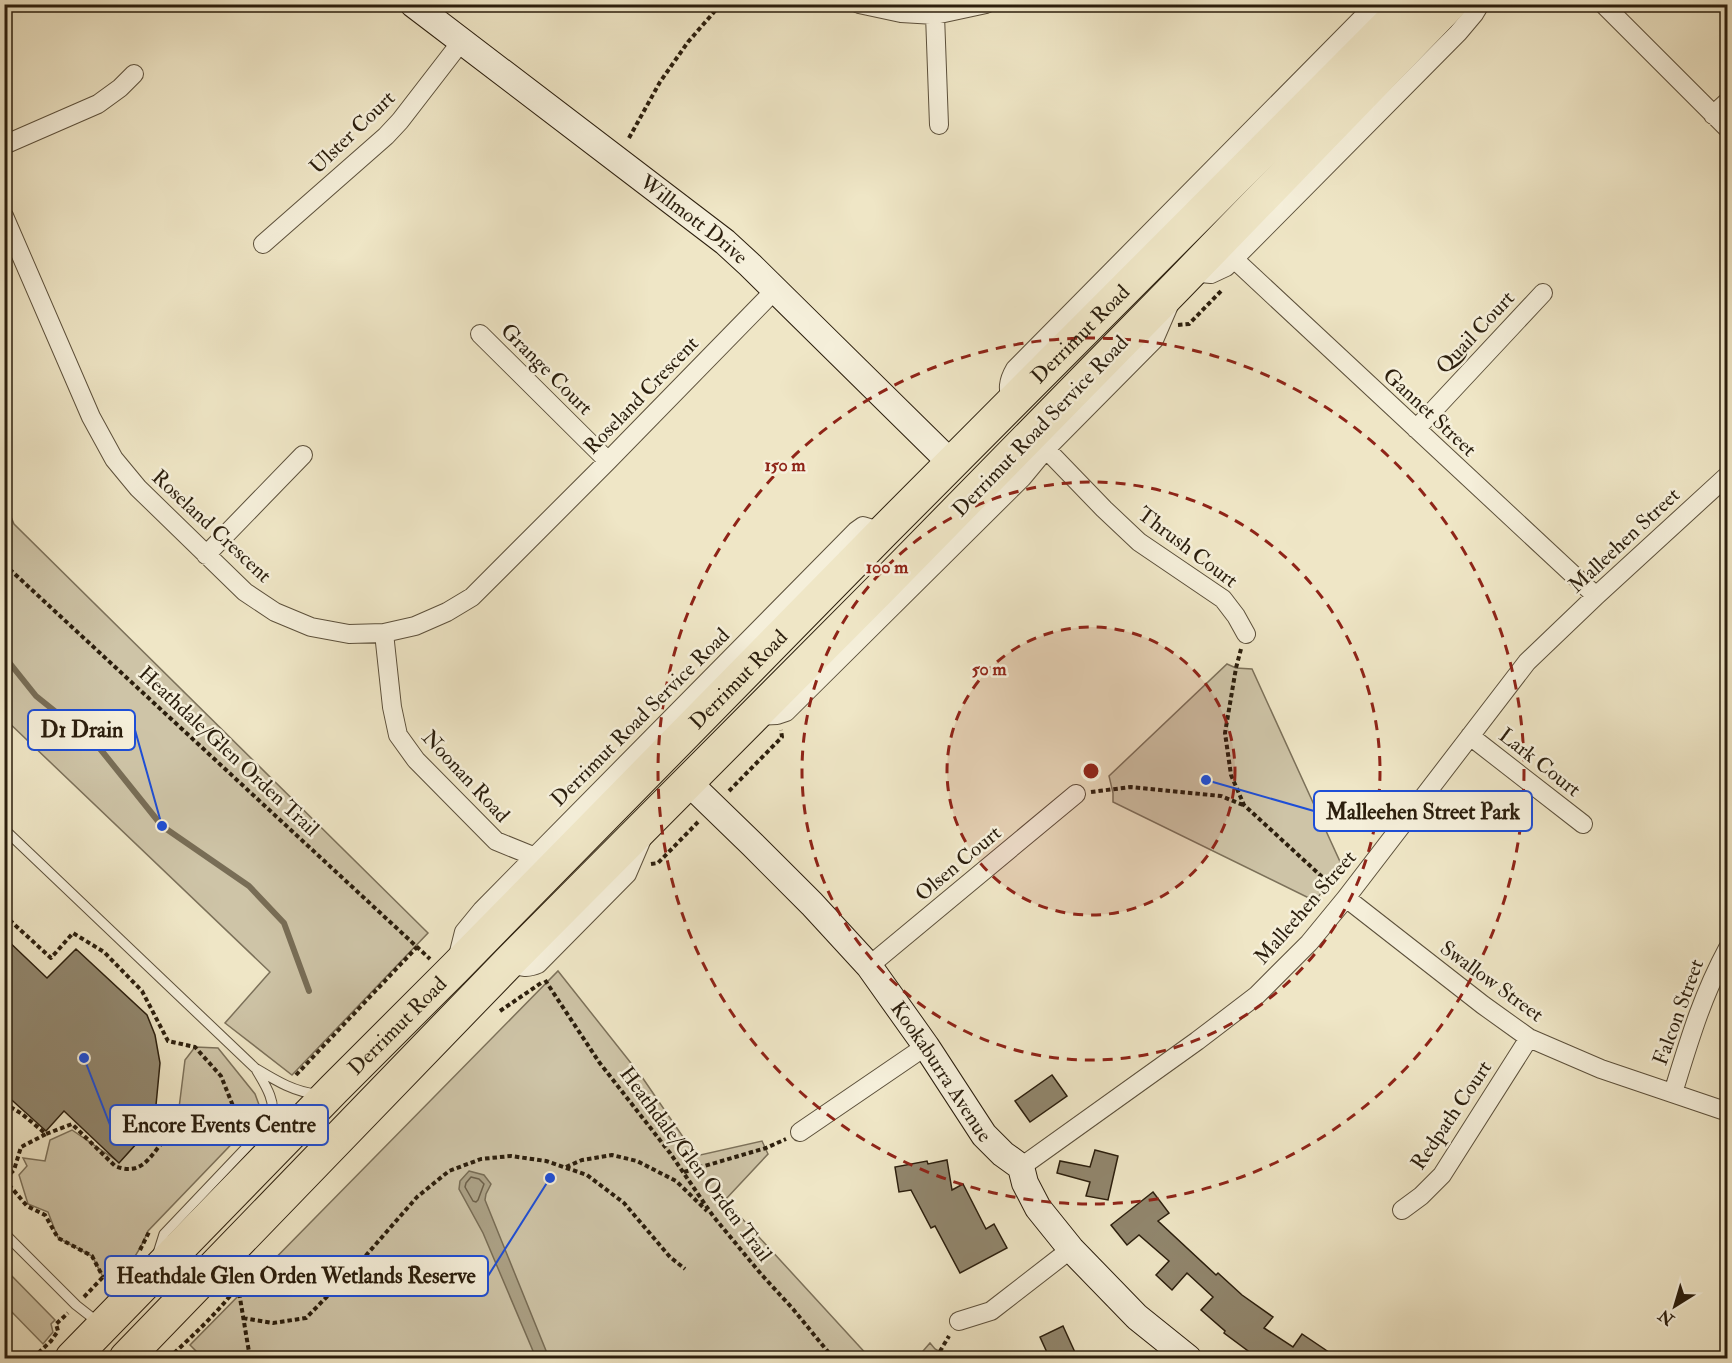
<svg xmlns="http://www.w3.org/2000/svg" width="1732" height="1363" viewBox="0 0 1732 1363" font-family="'IM FELL Double Pica',serif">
<rect width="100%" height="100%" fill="#efe6c6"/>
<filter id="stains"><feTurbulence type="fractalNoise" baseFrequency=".00333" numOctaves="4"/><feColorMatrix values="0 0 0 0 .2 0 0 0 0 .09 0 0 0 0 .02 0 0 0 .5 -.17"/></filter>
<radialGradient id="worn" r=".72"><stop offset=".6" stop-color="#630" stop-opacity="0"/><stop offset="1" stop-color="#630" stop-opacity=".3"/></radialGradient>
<path fill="#cec4a7" stroke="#7c715a" stroke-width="1.5" d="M 5,503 L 14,524 L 428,933 L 292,1075 L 225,1023 L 270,972 L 5,719 Z
M 1227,664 L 1236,668 L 1252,669 L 1342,866 L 1315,901 L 1113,802 L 1113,793 L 1109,776 Z
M 558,971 L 642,1077 L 696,1156 L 762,1141 L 768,1154 L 725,1200 L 870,1358 L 203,1358 L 190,1345 Z
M 195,1047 L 218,1048 L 255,1094 L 261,1110 L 248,1127 L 148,1231 C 135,1262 132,1262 103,1277 L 92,1256 L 58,1238 L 48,1212 L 28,1204 L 19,1175 L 27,1166 L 23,1158 L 45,1161 L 50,1140 L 72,1130 L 119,1162 L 137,1143 L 156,1105 L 179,1108 L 185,1060 Z
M 5,1269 L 55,1320 L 51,1324 L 53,1332 L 43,1344 L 5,1305 Z
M 930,1343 L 935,1349 L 951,1358 L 917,1358 Z"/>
<path fill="#aca287" stroke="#786d56" stroke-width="1.5" d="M 469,1171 L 484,1175 L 491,1184 L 486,1194 L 485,1200 L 549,1358 L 536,1358 L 483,1233 L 459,1189 L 460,1181 Z"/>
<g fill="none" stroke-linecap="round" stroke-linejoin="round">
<path stroke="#6c604a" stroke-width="1.5" d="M 471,1177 L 479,1179 L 484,1184 L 478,1200 L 476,1202 L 473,1201 L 465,1187 L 466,1183 Z"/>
<path stroke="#786d56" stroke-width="6" d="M 4,656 L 36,696 L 97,745 L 162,826 L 249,886 L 284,923 L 309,991"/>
</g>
<path fill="#91866d" stroke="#2b1e0d" stroke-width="1.5" d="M 4,937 L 47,978 L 76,949 L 147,1015 L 155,1035 L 160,1063 L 156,1105 L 137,1143 L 119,1163 L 64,1111 L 46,1131 L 4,1093 Z
M 1052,1075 L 1067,1096 L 1030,1122 L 1015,1101 Z
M 1095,1150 L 1118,1156 L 1108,1200 L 1086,1196 L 1090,1182 L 1057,1173 L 1060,1161 L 1090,1167 Z
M 947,1160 L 952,1190 L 963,1184 L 986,1229 L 994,1224 L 1007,1248 L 960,1273 L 935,1226 L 931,1228 L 911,1190 L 899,1192 L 895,1167 L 927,1161 L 928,1164 Z
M 1153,1192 L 1169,1213 L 1158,1221 L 1216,1275 L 1218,1273 L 1242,1295 L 1273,1317 L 1264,1328 L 1293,1347 L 1302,1334 L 1339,1359 L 1259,1359 L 1224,1333 L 1225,1331 L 1201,1310 L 1213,1297 L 1187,1273 L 1172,1290 L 1156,1275 L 1169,1261 L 1139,1235 L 1127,1245 L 1111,1225 Z
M 1063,1326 L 1078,1359 L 1050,1359 L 1040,1337 Z"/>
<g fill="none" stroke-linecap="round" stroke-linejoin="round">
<defs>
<path id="lane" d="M 4,829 L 255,1068 C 275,1080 294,1092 317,1094
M 4,1233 L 76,1305 L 99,1323
M 158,1253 L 164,1234 L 260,1133 C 263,1128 270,1123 271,1117 C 277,1102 264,1083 257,1071"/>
<path id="street" d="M 859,4 L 901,13 L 935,15 L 986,4
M 1603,4 L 1728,129
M 935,15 L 939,125
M 1713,115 L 1728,101
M 4,145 L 98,104 L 120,88 L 134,74
M 4,216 L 91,417 L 114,459 L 138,488 L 245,592 L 275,612 L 311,627 L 349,634 L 384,633 L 415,626 L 447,612 L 472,597 L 608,461 L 775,290
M 263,244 L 386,136 L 400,121 L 461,42
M 1234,259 L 1596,596
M 1190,272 L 1211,274 L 1226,267 L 1458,33 L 1474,14 L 1480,4
M 480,334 L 608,461
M 1012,402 C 1007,389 1008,381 1015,369 L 1376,4
M 1416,429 L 1543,293
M 1046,449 L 1104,509 L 1139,542 L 1223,599 L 1236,616 L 1246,634
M 206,555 L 303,455
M 384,633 L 392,707 L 398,735 L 416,760 L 496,841 L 533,856
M 754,716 L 777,715 L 786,712 L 1022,478 L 1046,449 L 1154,340 L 1170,303
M 1470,736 L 1583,824
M 1346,898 L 1483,1005 L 1529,1038 L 1601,1069 L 1728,1112
M 457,960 L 464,932 L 482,910 L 856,531 L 863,526 L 883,532
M 509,962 C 520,967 527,969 538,964 L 627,874 L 642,839
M 869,966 L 1076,794
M 1673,1093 C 1689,1041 1702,996 1728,948
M 800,1132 L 926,1046
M 1021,1167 L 1197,1041 L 1256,996 L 1309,943 L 1346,898 L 1527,662 L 1596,596 L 1728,475
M 1402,1210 L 1421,1196 L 1442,1175 L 1529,1038
M 959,1321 L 991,1311 L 1071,1249"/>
<g id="secondary">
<path id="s1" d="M 413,4 L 725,242 L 750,265 L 951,463"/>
<path id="s2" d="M 688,782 L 753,845 L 812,904 L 869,966 L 926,1046 L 984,1135 L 1003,1154 L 1021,1167 L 1025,1183 L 1038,1208 L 1071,1249 L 1137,1317 L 1188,1358"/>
</g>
<g id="highway">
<path id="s3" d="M 72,1358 L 334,1089 L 455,968 L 883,532 L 1409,4"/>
<path d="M 126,1358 L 509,962 L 879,590 L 1176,287 L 1450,4"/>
</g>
</defs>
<use href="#lane" stroke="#5c503b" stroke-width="11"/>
<use href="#street" stroke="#5c503b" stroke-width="20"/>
<use href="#secondary" stroke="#2b1e0d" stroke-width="28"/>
<use href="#highway" stroke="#2b1e0d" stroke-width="35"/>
<path stroke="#2b1e0d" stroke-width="4" stroke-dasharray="4.5 3" stroke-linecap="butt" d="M 629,138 L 660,82 L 688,42 L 721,4
M 1178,325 L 1189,324 L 1222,290
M 4,564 L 430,959
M 1241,649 L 1236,668 L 1225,733 L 1231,775 L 1244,805 L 1332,886
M 729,791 L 782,737 L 781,730
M 1091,792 L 1131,787 L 1221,796 L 1243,805
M 651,864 L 658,863 L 698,822
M 4,915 L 51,958 L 73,933 L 104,952 L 142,991 L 168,1041 L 195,1047 L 221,1076 L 237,1116 L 248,1127
M 545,980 L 599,1062 L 670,1153 L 713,1216 L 761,1274 L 793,1309 L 833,1358
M 500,1011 L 541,983
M 296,1075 L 417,947
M 4,1103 L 22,1114 L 46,1134 L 72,1124 L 115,1166 C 150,1180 153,1141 178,1130 C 195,1121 218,1120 237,1116
M 566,1167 L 582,1160 L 612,1155 L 637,1161 L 676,1181 L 707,1211
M 684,1172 L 766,1148 L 786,1139
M 4,1179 L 27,1206 L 45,1215 L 58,1238 L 92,1256 L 103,1277
M 5,1179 L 14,1170 L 21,1147 L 46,1134
M 140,1250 L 150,1230
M 238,1286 L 250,1358
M 84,1297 L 103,1277 L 125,1266
M 243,1318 L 273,1323 L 306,1318 L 355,1268 L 417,1197 L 449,1171 L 481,1159 L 511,1156 L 546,1161 L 587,1175 L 624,1203 L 670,1257 L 685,1269
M 33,1358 L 51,1341 L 58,1331 L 56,1324 L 68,1313
M 169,1358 C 193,1335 227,1305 243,1277
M 936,1358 L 949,1336"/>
<use href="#lane" stroke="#f5efda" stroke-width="9"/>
<use href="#street" stroke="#f5efda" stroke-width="18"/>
<use href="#secondary" stroke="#f5efda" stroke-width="26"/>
<use href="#highway" stroke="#efe6c6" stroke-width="33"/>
</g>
<circle cx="1091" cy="771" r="144" fill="#8f2418" fill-opacity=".12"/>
<g fill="none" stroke="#8f2418" stroke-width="3" stroke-dasharray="10 8">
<circle cx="1091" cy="771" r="144"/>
<circle cx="1091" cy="771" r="289"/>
<circle cx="1091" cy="771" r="433"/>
</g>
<g text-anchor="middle" stroke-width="5" stroke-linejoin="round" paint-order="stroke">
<g font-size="21" fill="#2b1e0d" stroke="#f5efda">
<text transform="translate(352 132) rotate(-44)" y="7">Ulster Court</text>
<text dy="7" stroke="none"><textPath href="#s1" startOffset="354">Willmott Drive</textPath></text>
<text transform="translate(1475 332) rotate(-47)" y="7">Quail Court</text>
<text dy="7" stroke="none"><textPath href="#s3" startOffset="1437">Derrimut Road</textPath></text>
<text transform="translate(547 369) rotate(45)" y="7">Grange Court</text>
<text transform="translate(641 395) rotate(-46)" y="7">Roseland Crescent</text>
<text transform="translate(1430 412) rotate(43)" y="7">Gannet Street</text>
<text transform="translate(1040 426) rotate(-46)" y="7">Derrimut Road Service Road</text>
<text transform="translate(212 526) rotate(43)" y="7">Roseland Crescent</text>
<text transform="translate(1624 540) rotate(-43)" y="7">Malleehen Street</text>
<text transform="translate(1188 547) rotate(37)" y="7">Thrush Court</text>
<text dy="7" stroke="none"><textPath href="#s3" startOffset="951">Derrimut Road</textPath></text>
<text transform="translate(640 717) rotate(-45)" y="7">Derrimut Road Service Road</text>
<text transform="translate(229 751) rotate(43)" y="7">Heathdale/Glen Orden Trail</text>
<text transform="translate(1540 762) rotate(38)" y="7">Lark Court</text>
<text transform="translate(466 776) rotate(47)" y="7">Noonan Road</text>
<text transform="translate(958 863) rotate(-40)" y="7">Olsen Court</text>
<text transform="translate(1305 907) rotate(-49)" y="7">Malleehen Street</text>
<text transform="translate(1492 981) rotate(36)" y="7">Swallow Street</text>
<text transform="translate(1678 1012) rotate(-70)" y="7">Falcon Street</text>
<text dy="7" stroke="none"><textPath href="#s3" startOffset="465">Derrimut Road</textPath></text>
<text dy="7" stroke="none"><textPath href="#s2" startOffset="386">Kookaburra Avenue</textPath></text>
<text transform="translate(1451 1115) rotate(-56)" y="7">Redpath Court</text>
<text transform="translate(696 1164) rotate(53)" y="7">Heathdale/Glen Orden Trail</text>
</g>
</g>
<circle cx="1091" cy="771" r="9" fill="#8f2418" stroke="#f5efda" stroke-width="3"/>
<g font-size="18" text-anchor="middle" font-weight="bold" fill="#8f2418" stroke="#f5efda" stroke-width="5" stroke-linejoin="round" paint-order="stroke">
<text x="785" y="471">150 m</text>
<text x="887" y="573">100 m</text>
<text x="989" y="675">50 m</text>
</g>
<path fill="none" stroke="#1d4ed8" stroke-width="2" d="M162 826L135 730M1206 780L1314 811M84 1058L110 1125M550 1178L488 1276"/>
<g fill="#1d4ed8" stroke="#f5efda" stroke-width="2">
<circle cx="162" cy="826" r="6"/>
<circle cx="1206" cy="780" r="6"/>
<circle cx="84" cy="1058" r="6"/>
<circle cx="550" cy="1178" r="6"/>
</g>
<g fill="#f5efda" stroke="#1d4ed8" stroke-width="2">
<rect x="28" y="710" width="107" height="40" rx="6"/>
<rect x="1314" y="791" width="218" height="40" rx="6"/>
<rect x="110" y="1105" width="218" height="40" rx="6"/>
<rect x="105" y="1256" width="383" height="40" rx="6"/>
</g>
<g font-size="22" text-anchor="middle" font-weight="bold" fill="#2b1e0d">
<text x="82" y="737">D1 Drain</text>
<text x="1423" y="819">Malleehen Street Park</text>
<text x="219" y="1132">Encore Events Centre</text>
<text x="296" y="1283">Heathdale Glen Orden Wetlands Reserve</text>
</g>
<rect width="1732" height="1363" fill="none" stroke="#efe6c6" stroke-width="24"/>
<rect x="6" y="6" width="1720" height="1351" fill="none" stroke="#2b1e0d" stroke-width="3"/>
<rect x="12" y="12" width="1708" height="1339" fill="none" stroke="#2b1e0d" stroke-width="1.5"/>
<g transform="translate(1675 1306) rotate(217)" stroke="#f5efda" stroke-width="4.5" paint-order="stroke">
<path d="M0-4.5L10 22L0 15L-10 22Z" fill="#2b1e0d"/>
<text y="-9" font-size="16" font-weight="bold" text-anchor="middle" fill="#2b1e0d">N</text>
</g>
<rect width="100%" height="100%" filter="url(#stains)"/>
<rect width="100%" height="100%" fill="url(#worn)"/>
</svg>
